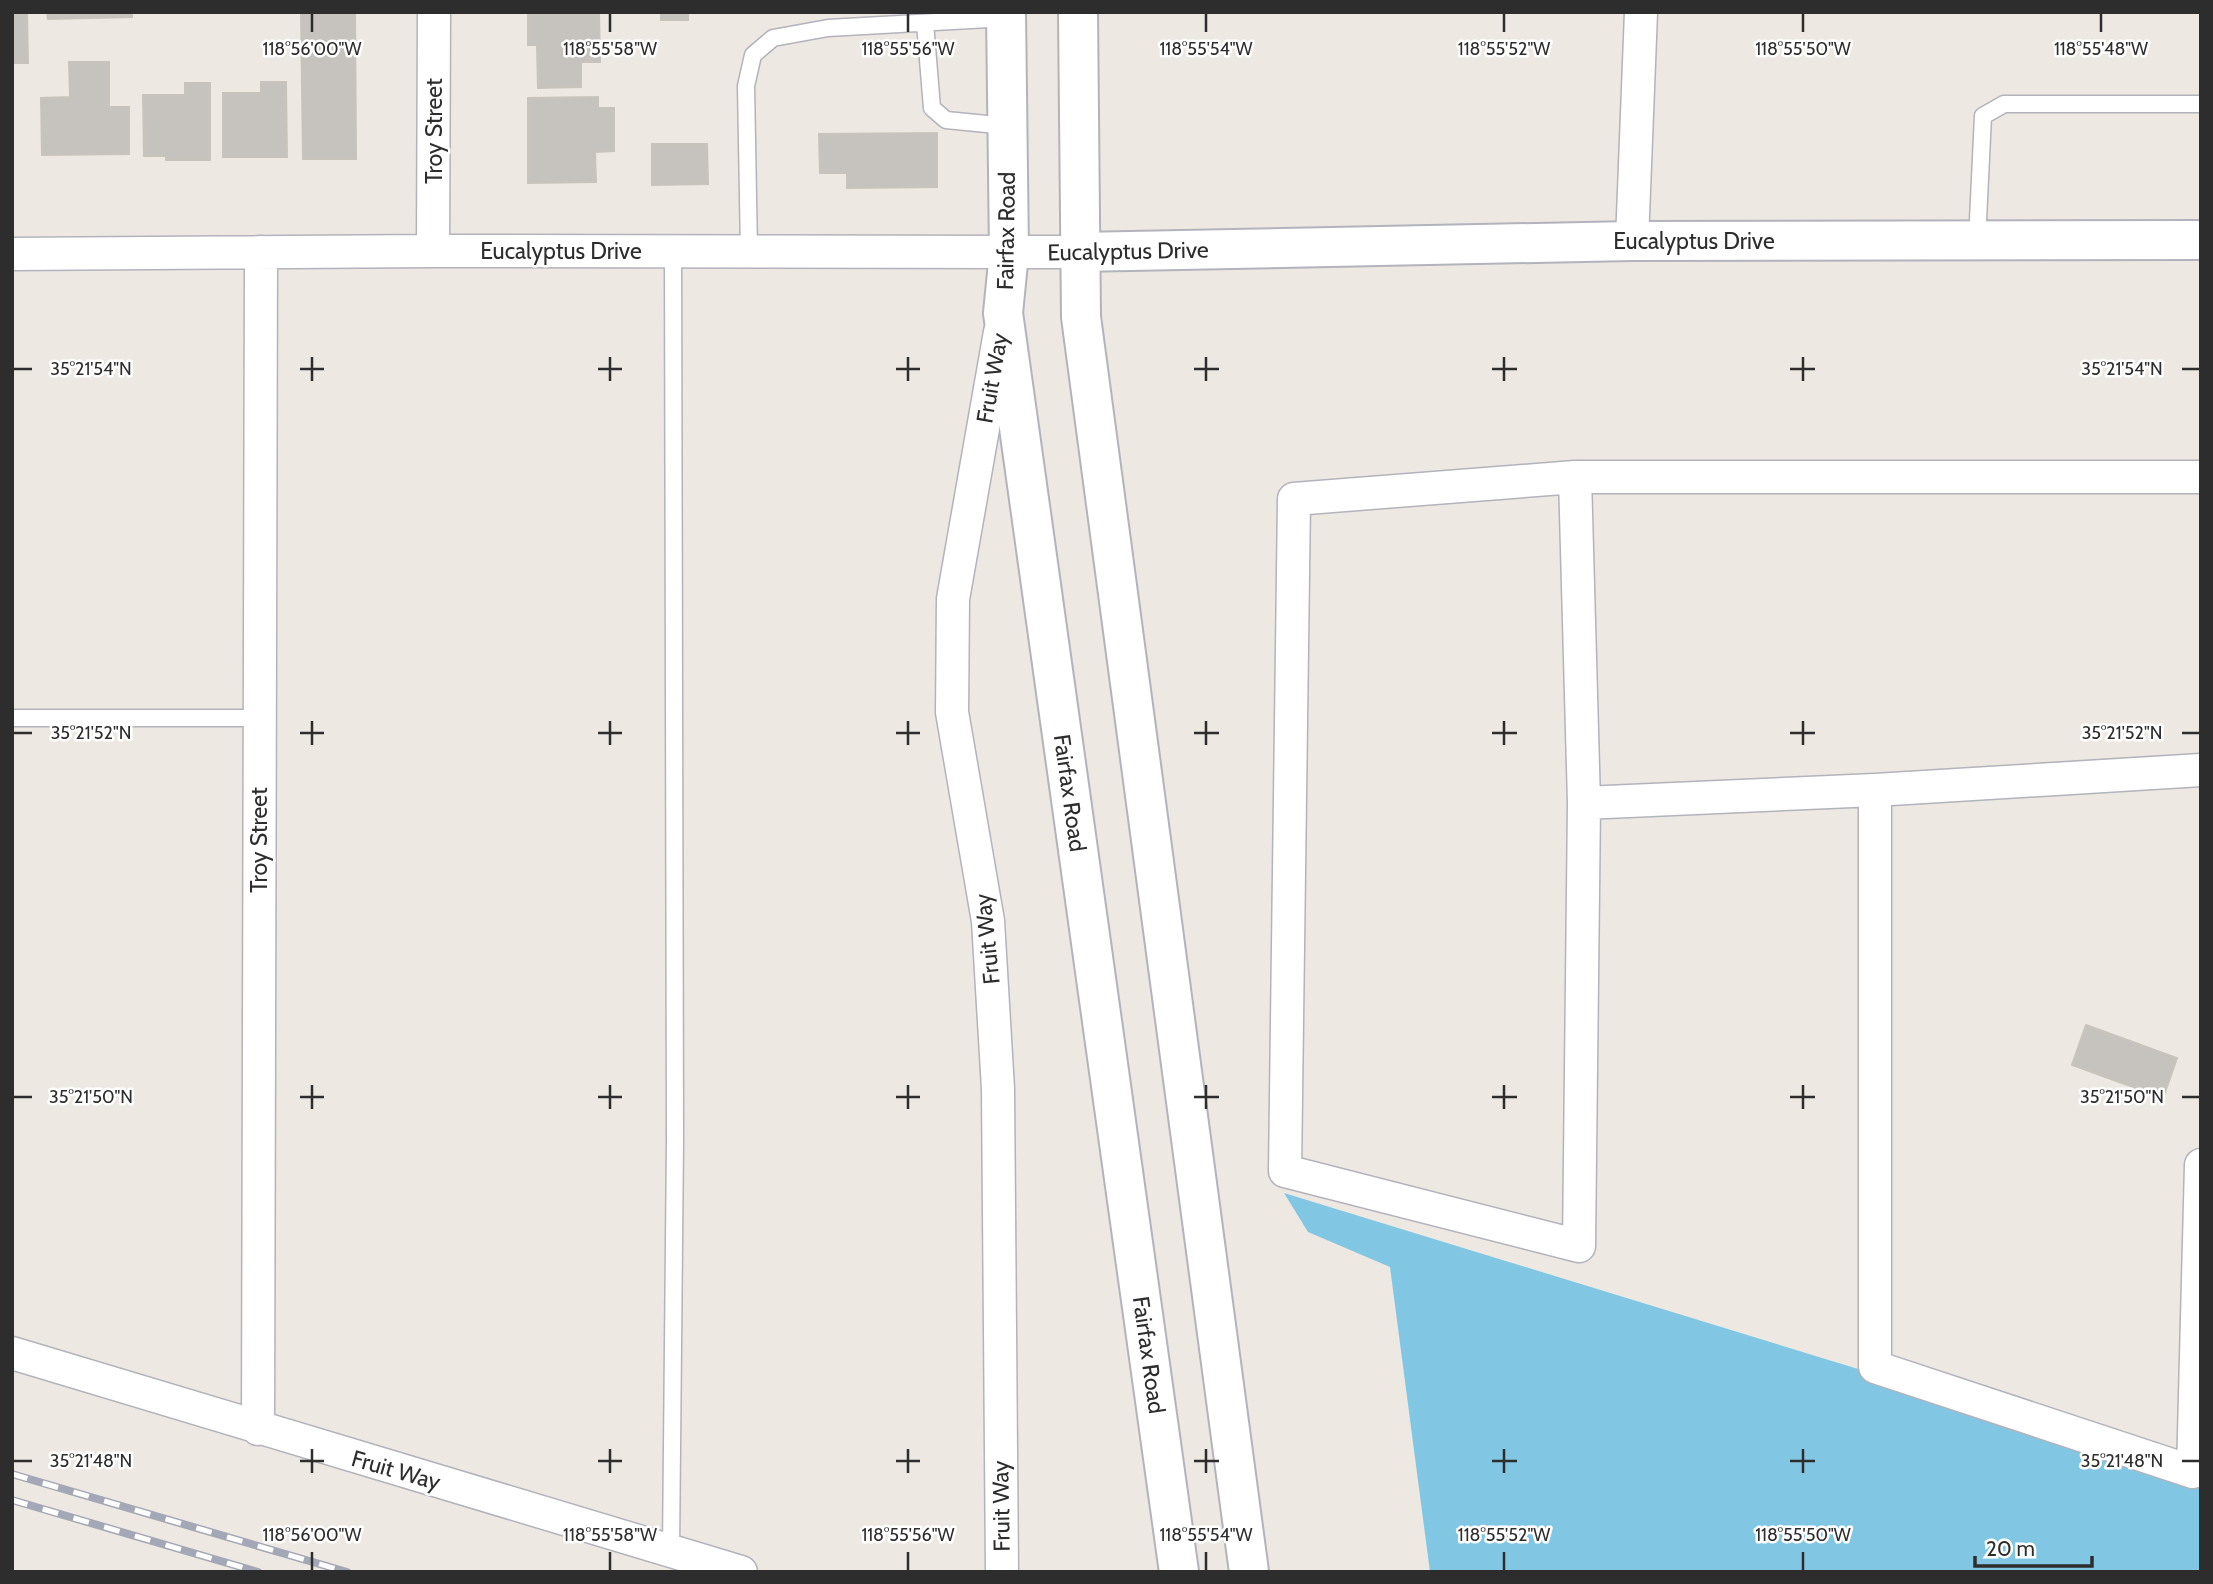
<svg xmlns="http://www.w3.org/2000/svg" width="2213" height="1584" viewBox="0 0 2213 1584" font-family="Cabin,sans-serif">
<rect width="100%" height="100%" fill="#ede8e2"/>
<path fill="#81c7e3" d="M 1284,1193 L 2201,1474 L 2201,1572 L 1430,1572 L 1390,1267 L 1308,1232 Z"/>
<path fill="#c6c2bd" stroke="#c9c4bb" stroke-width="2" d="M 12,12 L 27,12 L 28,63 L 12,63 Z
M 47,12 L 132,12 L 132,17 L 48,19 Z
M 301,12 L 355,12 L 356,159 L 303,159 Z
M 528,12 L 599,12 L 600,62 L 581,62 L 581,87 L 538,88 L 537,45 L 528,45 Z
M 661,12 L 688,12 L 688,20 L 661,20 Z
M 69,62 L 109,62 L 109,107 L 129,107 L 129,154 L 42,155 L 41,98 L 70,97 Z
M 261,82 L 286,82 L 287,157 L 223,157 L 223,93 L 261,93 Z
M 185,83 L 210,83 L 210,160 L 166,160 L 166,156 L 144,156 L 143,95 L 185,95 Z
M 598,97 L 598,108 L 614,108 L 614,151 L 595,152 L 596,182 L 528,183 L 528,98 Z
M 937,133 L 937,187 L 847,188 L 847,173 L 820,173 L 819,134 Z
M 652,144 L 707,144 L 708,184 L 652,185 Z
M 2086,1025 L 2177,1058 L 2163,1098 L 2072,1065 Z"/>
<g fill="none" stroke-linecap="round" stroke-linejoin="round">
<defs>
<path id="service" d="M 925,23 L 932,108 L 946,120 L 1007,126
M 1977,241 L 1983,116 L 2004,104 L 2201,104
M 749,252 L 746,86 L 753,55 L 773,38 L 828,28 L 1007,18
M 12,718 L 260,718
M 671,1551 L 675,1140 L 673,252"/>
<path id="minor" d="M 1632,241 L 1641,12
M 433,251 L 434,12
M 12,254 L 433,251 L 1078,252
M 1000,332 L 953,599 L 952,712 L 988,921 L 998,1089 L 1002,1572
M 1575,477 L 1584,803 L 1579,1246 L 1285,1171 L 1294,499 L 1575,477 L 2201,477
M 1875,790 L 1875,1367 L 2193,1472 L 2201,1165
M 1584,803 L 1875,790 L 2201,770
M 12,1353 L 741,1572
M 258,1429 L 261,252"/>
<path id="tertiary" d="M 1078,252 L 1632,241 L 2201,240"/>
<path id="secondary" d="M 1006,12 L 1009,253 L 1003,313 L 1179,1572
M 1078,12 L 1081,317 L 1249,1572"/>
</defs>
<use href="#service" stroke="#b2b3bc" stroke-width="19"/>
<use href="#minor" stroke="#b2b3bc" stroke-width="35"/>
<use href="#tertiary" stroke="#b2b3bc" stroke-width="42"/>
<use href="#secondary" stroke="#b2b3bc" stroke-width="42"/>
<use href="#service" stroke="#fff" stroke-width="16"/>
<use href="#minor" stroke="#fff" stroke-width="32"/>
<use href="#tertiary" stroke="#fff" stroke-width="38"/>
<use href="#secondary" stroke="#fff" stroke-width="38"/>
<defs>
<path id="rail" d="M 12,1474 L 347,1572
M 12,1500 L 258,1572"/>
</defs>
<use href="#rail" stroke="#a4a7b5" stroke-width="8"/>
<use href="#rail" stroke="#fff" stroke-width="5" stroke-dasharray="16" stroke-linecap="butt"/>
</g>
<path fill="none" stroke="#2d2d2d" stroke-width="2.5" d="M 312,14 L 312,32M 610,14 L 610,32M 908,14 L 908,32M 1206,14 L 1206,32M 1504,14 L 1504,32M 1803,14 L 1803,32M 2101,14 L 2101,32M 312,357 L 312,381M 610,357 L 610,381M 908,357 L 908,381M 1206,357 L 1206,381M 1504,357 L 1504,381M 1803,357 L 1803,381M 14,369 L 32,369M 300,369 L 324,369M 598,369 L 622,369M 896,369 L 920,369M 1194,369 L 1219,369M 1492,369 L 1517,369M 1790,369 L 1815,369M 2182,369 L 2199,369M 312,721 L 312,745M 610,721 L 610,745M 908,721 L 908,745M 1206,721 L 1206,745M 1504,721 L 1504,745M 1803,721 L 1803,745M 14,733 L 32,733M 300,733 L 324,733M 598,733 L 622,733M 896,733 L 920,733M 1194,733 L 1219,733M 1492,733 L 1517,733M 1790,733 L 1815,733M 2182,733 L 2199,733M 312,1085 L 312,1109M 610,1085 L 610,1109M 908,1085 L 908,1109M 1206,1085 L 1206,1109M 1504,1085 L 1504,1109M 1803,1085 L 1803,1109M 14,1097 L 32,1097M 300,1097 L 324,1097M 598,1097 L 622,1097M 896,1097 L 920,1097M 1194,1097 L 1219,1097M 1492,1097 L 1517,1097M 1790,1097 L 1815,1097M 2182,1097 L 2199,1097M 312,1449 L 312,1473M 610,1449 L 610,1473M 908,1449 L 908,1473M 1206,1449 L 1206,1473M 1504,1449 L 1504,1473M 1803,1449 L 1803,1473M 14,1461 L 32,1461M 300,1461 L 324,1461M 598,1461 L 622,1461M 896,1461 L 920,1461M 1194,1461 L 1219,1461M 1492,1461 L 1517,1461M 1790,1461 L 1815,1461M 2182,1461 L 2199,1461M 312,1552 L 312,1570M 610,1552 L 610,1570M 908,1552 L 908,1570M 1206,1552 L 1206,1570M 1504,1552 L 1504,1570M 1803,1552 L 1803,1570"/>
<g text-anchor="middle" stroke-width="5" stroke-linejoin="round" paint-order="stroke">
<g font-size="23" fill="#2d2d2d" stroke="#fff">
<text transform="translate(434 131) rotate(-90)" y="8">Troy Street</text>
<text transform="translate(1006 231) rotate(-89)" y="8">Fairfax Road</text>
<text x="1694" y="249">Eucalyptus Drive</text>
<text x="561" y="259">Eucalyptus Drive</text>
<text transform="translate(1128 251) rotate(-1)" y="8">Eucalyptus Drive</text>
<text transform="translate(992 378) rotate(-80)" y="8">Fruit Way</text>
<text transform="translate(1070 793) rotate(82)" y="8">Fairfax Road</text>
<text transform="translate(259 840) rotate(-90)" y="8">Troy Street</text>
<text transform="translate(987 939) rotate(-96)" y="8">Fruit Way</text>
<text transform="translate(1149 1355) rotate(82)" y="8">Fairfax Road</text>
<text transform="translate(396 1470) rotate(16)" y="8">Fruit Way</text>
<text transform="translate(1001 1506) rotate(-91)" y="8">Fruit Way</text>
</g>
</g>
<g font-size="18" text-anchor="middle" fill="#2d2d2d" stroke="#fff" stroke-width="5" stroke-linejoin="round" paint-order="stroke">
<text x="312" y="55">118°56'00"W</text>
<text x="610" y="55">118°55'58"W</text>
<text x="908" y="55">118°55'56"W</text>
<text x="1206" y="55">118°55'54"W</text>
<text x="1504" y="55">118°55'52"W</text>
<text x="1803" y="55">118°55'50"W</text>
<text x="2101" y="55">118°55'48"W</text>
<text x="91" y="375">35°21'54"N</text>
<text x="2122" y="375">35°21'54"N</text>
<text x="91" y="739">35°21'52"N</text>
<text x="2122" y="739">35°21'52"N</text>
<text x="91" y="1103">35°21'50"N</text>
<text x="2122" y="1103">35°21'50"N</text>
<text x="91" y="1467">35°21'48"N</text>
<text x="2122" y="1467">35°21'48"N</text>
<text x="312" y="1541">118°56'00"W</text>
<text x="610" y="1541">118°55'58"W</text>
<text x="908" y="1541">118°55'56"W</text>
<text x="1206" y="1541">118°55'54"W</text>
<text x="1504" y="1541">118°55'52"W</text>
<text x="1803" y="1541">118°55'50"W</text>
</g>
<rect width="2213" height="1584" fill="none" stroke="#2d2d2d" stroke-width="28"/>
<path d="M1975 1556v10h117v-10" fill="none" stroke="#2d2d2d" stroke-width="3.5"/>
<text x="1986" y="1556" font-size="21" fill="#2d2d2d" stroke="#ffffff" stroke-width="5" paint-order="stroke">20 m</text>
</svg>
